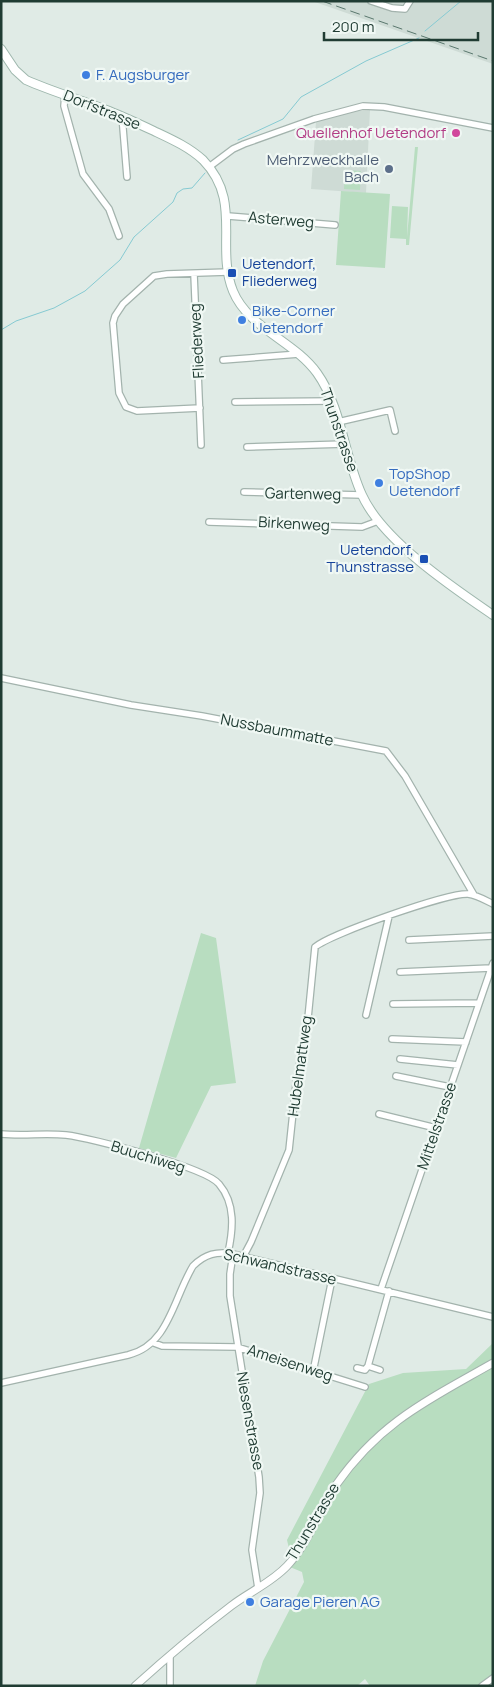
<svg xmlns="http://www.w3.org/2000/svg" width="494" height="1687" viewBox="0 0 494 1687" font-family="Manrope,sans-serif">
<rect width="100%" height="100%" fill="#e0ebe6"/>
<path fill="#cedbd5" d="M 312,1 L 493,1 L 493,64 Z
M 370,110 L 366,193 L 311,189 L 316,122 L 349,112 Z"/>
<path fill="#b8ddc0" d="M 415,147 L 418,147 L 409,245 L 406,245 L 406,239 L 390,238 L 392,206 L 408,207 L 407,237 Z
M 345,170 L 361,171 L 360,190 L 344,189 Z
M 341,191 L 390,194 L 385,268 L 336,265 Z
M 201,933 L 216,938 L 236,1083 L 211,1086 L 176,1158 L 139,1148 Z
M 493,1343 L 493,1677 L 481,1686 L 370,1686 L 365,1679 L 357,1686 L 255,1686 L 263,1661 L 304,1582 L 302,1572 L 290,1567 L 292,1561 L 287,1540 L 369,1384 L 403,1373 L 466,1369 Z"/>
<g fill="none" stroke-linecap="round" stroke-linejoin="round">
<path stroke="#86cad2" stroke-width="1" d="M 425,31 L 461,1
M 238,140 L 283,119 L 301,97 L 366,61 L 419,38
M 1,330 L 16,321 L 54,308 L 85,291 L 120,260 L 134,237 L 173,202 L 177,193 L 183,189 L 192,188 L 205,173"/>
<defs>
<path id="minor" d="M 371,1 L 392,8 L 405,9 L 410,1
M 65,94 L 64,106 L 83,174 L 109,209 L 119,236
M 122,116 L 127,177
M 209,167 L 233,149 L 244,144 L 314,119 L 363,106 L 384,107 L 493,128
M 228,216 L 335,225
M 194,274 L 201,445
M 223,360 L 299,354
M 235,402 L 331,401
M 200,408 L 137,411 L 126,407 L 119,393 L 113,323 L 115,316 L 123,304 L 154,276 L 167,274 L 228,272
M 338,422 L 390,410 L 395,431
M 247,447 L 345,444
M 244,492 L 362,495
M 209,522 L 362,527 L 378,521
M 1,678 L 131,705 L 202,716 L 386,751 L 405,776 L 474,895
M 409,940 L 493,936
M 400,972 L 491,968
M 393,1004 L 479,1003
M 366,1015 L 389,916
M 392,1039 L 466,1042
M 400,1059 L 458,1065
M 396,1076 L 450,1087
M 379,1114 L 436,1128
M 1,1134 C 23,1136 45,1133 66,1135 C 91,1138 205,1167 219,1184 C 236,1204 233,1230 228,1253
M 233,1254 L 230,1274 L 230,1296 L 259,1477 L 260,1493 L 252,1550 L 258,1588
M 243,1257 L 251,1242 L 289,1150 L 296,1084 L 308,1018 L 315,947 C 330,934 447,893 468,894 C 477,895 485,900 493,904
M 381,1289 L 493,963
M 154,1343 L 162,1346 L 237,1347 L 365,1387
M 368,1366 L 380,1370
M 314,1367 L 332,1279
M 357,1368 L 365,1370 L 368,1366 L 389,1291
M 1,1383 L 128,1355 C 169,1345 173,1299 193,1266 C 205,1254 217,1251 233,1254 L 493,1317
M 170,1656 L 170,1686
M 482,1686 L 493,1678"/>
<path id="tertiary" d="M 135,1686 C 166,1658 198,1631 231,1606 C 249,1592 271,1583 287,1566 C 309,1543 318,1511 336,1485 C 380,1422 428,1400 493,1363"/>
<path id="secondary" d="M 1,49 L 15,70 L 26,80 C 53,92 82,100 109,111 C 124,117 139,124 154,131 C 171,139 189,147 203,160 C 243,201 215,246 233,291 C 248,328 294,341 317,373 C 342,408 344,456 362,495 C 382,540 452,587 493,615"/>
</defs>
<use href="#minor" stroke="#a3b3ad" stroke-width="8"/>
<use href="#tertiary" stroke="#a3b3ad" stroke-width="9"/>
<use href="#secondary" stroke="#9eb7ad" stroke-width="10"/>
<use href="#minor" stroke="#fff" stroke-width="5.5"/>
<use href="#tertiary" stroke="#fff" stroke-width="7"/>
<use href="#secondary" stroke="#fff" stroke-width="8"/>
<path stroke="#5a786e" stroke-width="1" stroke-dasharray="10 5" stroke-linecap="butt" d="M 322,1 L 493,61"/>
</g>
<g fill="#3f7fe0" stroke="#f0f8f4" stroke-width="2">
<circle cx="86" cy="75" r="5"/>
<circle cx="242" cy="320" r="5"/>
<circle cx="379" cy="483" r="5"/>
<circle cx="250" cy="1602" r="5"/>
</g>
<circle fill="#d1479c" stroke="#f0f8f4" stroke-width="2" cx="456" cy="133" r="5"/>
<circle fill="#5c6f8a" stroke="#f0f8f4" stroke-width="2" cx="389" cy="169" r="5"/>
<g fill="#1a4fb4" stroke="#f0f8f4" stroke-width="2">
<rect x="227" y="268" width="10" height="10" rx="2.5"/>
<rect x="419" y="554" width="10" height="10" rx="2.5"/>
</g>
<g text-anchor="middle" stroke-width="4.5" stroke-linejoin="round" paint-order="stroke">
<g font-size="15" fill="#366cbe" stroke="#f0f8f4" text-anchor="start">
<text x="96" y="80">F. Augsburger</text>
<text x="252" y="316">Bike-Corner<tspan x="252" dy="17">Uetendorf</tspan></text>
<text x="389" y="479">TopShop<tspan x="389" dy="17">Uetendorf</tspan></text>
<text x="260" y="1607">Garage Pieren AG</text>
</g>
<g font-size="15" fill="#203c33" stroke="#f0f8f4">
<text transform="translate(102 110) rotate(22)" y="5">Dorfstrasse</text>
<text transform="translate(281 220) rotate(5)" y="5">Asterweg</text>
<text transform="translate(197 341) rotate(-93)" y="5">Fliederweg</text>
<text transform="translate(339 430) rotate(71)" y="5">Thunstrasse</text>
<text transform="translate(303 494) rotate(1)" y="5">Gartenweg</text>
<text transform="translate(294 524) rotate(3)" y="5">Birkenweg</text>
<text transform="translate(277 730) rotate(11)" y="5">Nussbaummatte</text>
<text transform="translate(300 1066) rotate(-82)" y="5">Hubelmattweg</text>
<text transform="translate(437 1126) rotate(-71)" y="5">Mittelstrasse</text>
<text transform="translate(148 1157) rotate(17)" y="5">Buuchiweg</text>
<text transform="translate(280 1267) rotate(13)" y="5">Schwandstrasse</text>
<text transform="translate(290 1363) rotate(18)" y="5">Ameisenweg</text>
<text transform="translate(250 1421) rotate(80)" y="5">Niesenstrasse</text>
<text transform="translate(313 1522) rotate(-59)" y="5">Thunstrasse</text>
</g>
<g font-size="15" fill="#b23c85" stroke="#f0f8f4" text-anchor="end">
<text x="446" y="138">Quellenhof Uetendorf</text>
</g>
<g font-size="15" fill="#4e5e75" stroke="#f0f8f4" text-anchor="end">
<text x="379" y="165">Mehrzweckhalle<tspan x="379" dy="17">Bach</tspan></text>
</g>
<g font-size="15" fill="#164399" stroke="#f0f8f4" text-anchor="start">
<text x="242" y="269">Uetendorf,<tspan x="242" dy="17">Fliederweg</tspan></text>
<text x="414" y="555" text-anchor="end">Uetendorf,<tspan x="414" dy="17">Thunstrasse</tspan></text>
</g>
</g>
<rect width="494" height="1687" fill="none" stroke="#203c33" stroke-width="5"/>
<path d="M324 32v8h154v-8" fill="none" stroke="#203c33" stroke-width="2.5"/>
<text x="332" y="32" font-size="15" fill="#203c33" stroke="#f0f8f4" stroke-width="4" paint-order="stroke">200 m</text>
</svg>
